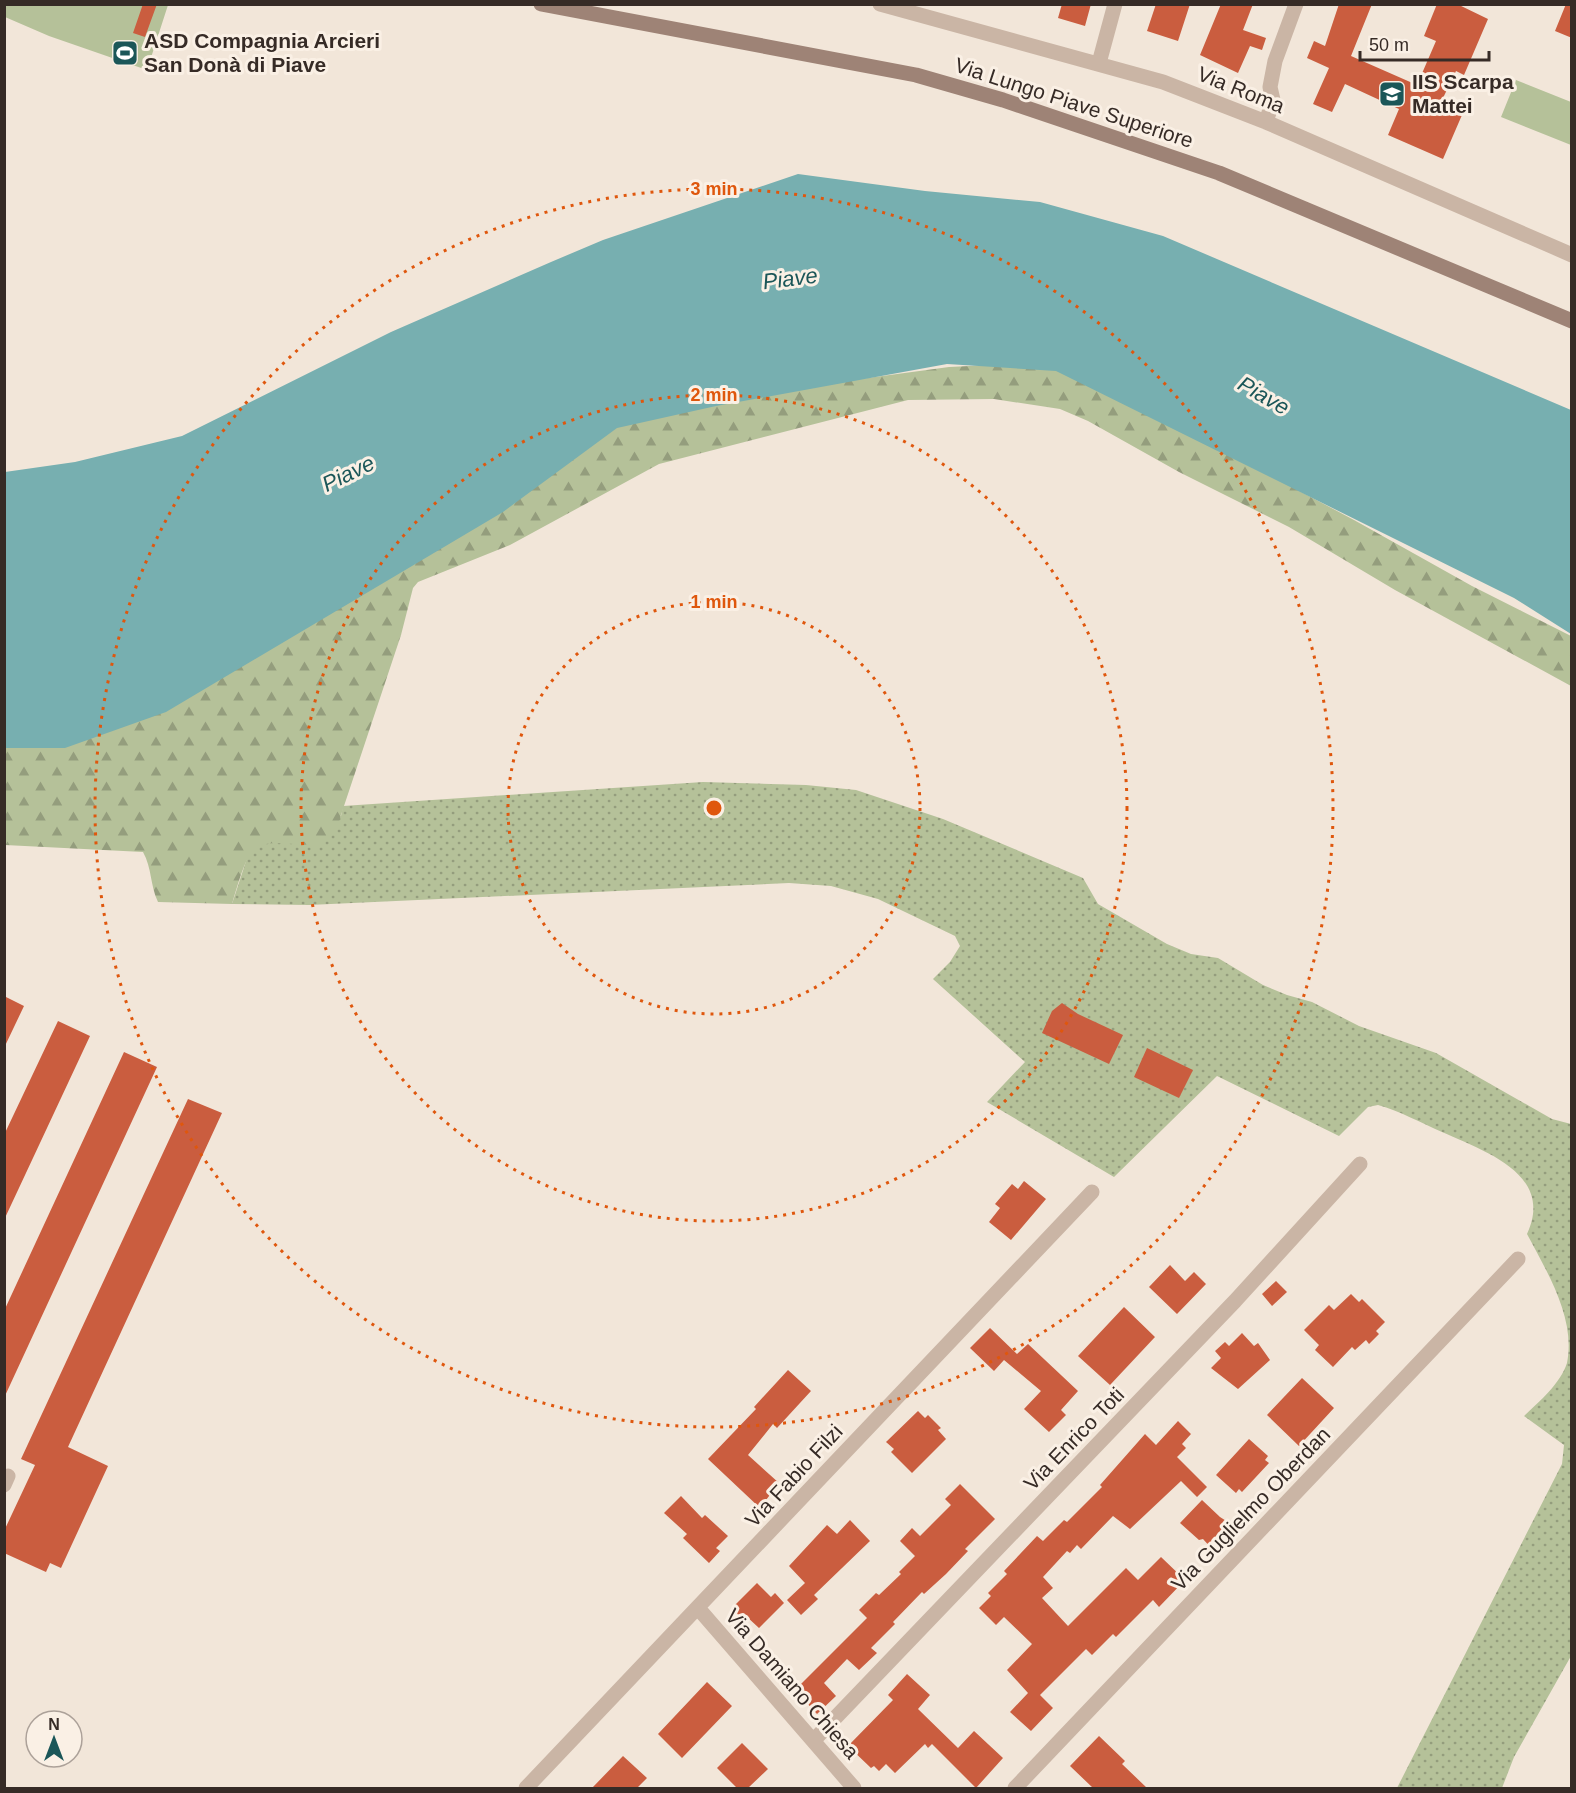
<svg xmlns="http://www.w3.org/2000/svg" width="1576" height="1793" viewBox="0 0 1576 1793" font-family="Helvetica,sans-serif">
<defs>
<pattern id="grass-dots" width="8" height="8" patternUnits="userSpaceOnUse" patternTransform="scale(1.5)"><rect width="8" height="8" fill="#b5c199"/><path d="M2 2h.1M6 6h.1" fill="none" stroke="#949d7d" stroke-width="1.8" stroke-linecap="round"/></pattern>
<pattern id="forest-firs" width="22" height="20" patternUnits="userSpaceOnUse" patternTransform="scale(1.5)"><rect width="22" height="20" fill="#b5c199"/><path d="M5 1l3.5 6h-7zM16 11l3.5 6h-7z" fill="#949d7d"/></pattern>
</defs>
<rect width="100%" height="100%" fill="#f2e6d9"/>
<path fill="url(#grass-dots)" d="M 703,782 L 806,785 L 856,790 L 943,819 L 1083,878 L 1098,904 L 1167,944 L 1191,954 L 1218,958 L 1263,985 L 1287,995 L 1312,1002 L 1359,1026 L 1436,1053 L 1552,1119 L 1571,1124 L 1571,1656 L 1514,1757 L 1502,1788 L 1397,1788 L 1562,1464 L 1564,1445 L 1524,1416 C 1540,1401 1560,1384 1567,1363 C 1576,1318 1547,1272 1527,1234 C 1555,1174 1484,1151 1442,1132 C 1421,1123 1400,1111 1378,1105 L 1368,1107 L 1339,1136 L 1217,1076 L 1114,1177 L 987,1102 L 1025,1062 L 933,979 L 950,962 L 960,946 L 955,936 L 878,899 L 831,886 L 789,883 L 309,905 L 232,904 L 249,852 L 263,842 L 277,843 L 341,816 L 343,806 Z"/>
<path fill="url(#forest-firs)" d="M 1010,364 L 1068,368 L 1354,520 L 1472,586 L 1571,636 L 1571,686 L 1395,590 L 1289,527 L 1179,472 L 1088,421 L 1060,409 L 994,399 L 908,400 L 659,464 L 510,545 L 418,582 L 413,588 L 401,635 L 337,827 L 323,845 C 252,844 254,829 232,904 L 158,902 C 150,885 152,868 143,852 L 5,845 L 5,732 L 562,430 L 823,384 L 949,367 Z"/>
<path fill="#b5c199" d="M 5,5 L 168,5 L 147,70 L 49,36 L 5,17 Z
M 1516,80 L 1571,102 L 1571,145 L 1501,117 Z"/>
<path fill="#77afb0" d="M 798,174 L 925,191 L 1040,202 L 1163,236 L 1571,410 L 1571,634 L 1514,598 L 1056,371 L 947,364 L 716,406 L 617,428 L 503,512 L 166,712 L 65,748 L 5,748 L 5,472 L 75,462 L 182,436 L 391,332 L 551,262 L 603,240 Z"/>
<path fill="#ca5d3f" d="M 143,4 L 157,4 L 145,37 L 133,33 Z
M 1062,4 L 1091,4 L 1085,26 L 1058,18 Z
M 1156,4 L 1190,4 L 1178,41 L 1147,31 Z
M 1221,4 L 1253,4 L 1243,30 L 1266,38 L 1262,50 L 1250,46 L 1238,73 L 1200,55 Z
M 1339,4 L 1372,4 L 1351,56 L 1417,85 L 1436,41 L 1424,36 L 1437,4 L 1457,4 L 1488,19 L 1464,75 L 1456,71 L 1443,98 L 1465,108 L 1443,159 L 1388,135 L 1399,109 L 1345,84 L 1332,112 L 1313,104 L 1329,68 L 1307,58 L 1314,41 L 1325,46 Z
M 1566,4 L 1572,4 L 1572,38 L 1555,31 Z
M 4,996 L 24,1006 L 4,1048 Z
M 1062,1003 L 1078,1014 L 1123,1035 L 1109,1064 L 1042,1033 L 1052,1011 Z
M 58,1021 L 90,1036 L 4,1220 L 4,1135 Z
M 1147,1048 L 1193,1070 L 1179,1098 L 1134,1077 Z
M 124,1052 L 157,1067 L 4,1398 L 4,1311 Z
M 188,1099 L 222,1113 L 68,1447 L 108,1466 L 61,1568 L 50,1563 L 46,1572 L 4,1553 L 4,1531 L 35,1465 L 21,1459 Z
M 1024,1181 L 1046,1199 L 1011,1240 L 989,1222 L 1000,1208 L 995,1204 L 1012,1184 L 1018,1189 Z
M 1170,1265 L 1185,1281 L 1194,1272 L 1206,1284 L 1177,1314 L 1149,1287 Z
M 1276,1281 L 1287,1292 L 1272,1306 L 1262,1294 Z
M 1351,1294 L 1359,1302 L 1362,1299 L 1385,1322 L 1376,1331 L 1379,1334 L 1369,1344 L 1366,1340 L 1355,1350 L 1352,1347 L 1333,1367 L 1315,1350 L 1319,1345 L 1304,1330 L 1329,1305 L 1334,1310 Z
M 1124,1307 L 1155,1337 L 1110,1385 L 1078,1356 Z
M 990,1328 L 1017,1354 L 1028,1344 L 1078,1391 L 1061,1410 L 1066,1415 L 1049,1432 L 1024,1409 L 1041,1391 L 1004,1360 L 994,1371 L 970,1348 Z
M 1242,1333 L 1254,1346 L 1258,1343 L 1270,1360 L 1238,1389 L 1211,1368 L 1221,1358 L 1215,1351 L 1225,1342 L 1229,1346 Z
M 788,1370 L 811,1391 L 777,1428 L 773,1424 L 748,1455 L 779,1483 L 760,1508 L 708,1459 L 756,1409 L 754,1407 Z
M 1302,1378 L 1334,1408 L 1299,1446 L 1267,1415 Z
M 918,1411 L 925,1418 L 928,1415 L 941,1428 L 938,1430 L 946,1439 L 912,1473 L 891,1452 L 894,1449 L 886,1442 Z
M 1178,1421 L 1191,1434 L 1182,1444 L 1186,1448 L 1177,1457 L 1207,1487 L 1197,1497 L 1181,1481 L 1130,1529 L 1113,1516 L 1081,1549 L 1077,1545 L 1070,1553 L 1067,1551 L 1043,1577 L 1053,1588 L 1042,1598 L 1068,1626 L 1126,1568 L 1138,1580 L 1161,1557 L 1185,1580 L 1159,1607 L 1153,1600 L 1116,1637 L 1113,1634 L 1092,1655 L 1086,1649 L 1040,1695 L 1053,1708 L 1031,1731 L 1010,1712 L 1028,1693 L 1007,1670 L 1032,1644 L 1004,1617 L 996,1625 L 979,1608 L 991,1596 L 988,1593 L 1007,1574 L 1004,1571 L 1037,1536 L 1043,1541 L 1064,1520 L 1067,1522 L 1102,1487 L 1100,1485 L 1145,1434 L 1156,1445 Z
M 1249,1439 L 1268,1456 L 1265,1460 L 1269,1463 L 1242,1492 L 1239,1489 L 1236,1493 L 1216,1475 Z
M 960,1484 L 995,1519 L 965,1549 L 968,1551 L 946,1574 L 924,1594 L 922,1592 L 893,1622 L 895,1624 L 871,1648 L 877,1653 L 859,1670 L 847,1659 L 824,1683 L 836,1696 L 817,1714 L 795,1690 L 867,1618 L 859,1610 L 876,1593 L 879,1595 L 901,1574 L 899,1572 L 915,1556 L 900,1541 L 912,1528 L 920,1536 L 951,1505 L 945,1499 Z
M 681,1496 L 702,1518 L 705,1515 L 728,1536 L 716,1548 L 720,1551 L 709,1563 L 683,1538 L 687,1534 L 664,1513 Z
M 1202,1500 L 1220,1517 L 1234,1526 L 1212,1549 L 1203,1539 L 1199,1540 L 1180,1523 Z
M 850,1520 L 870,1541 L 814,1595 L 818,1599 L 801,1615 L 787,1600 L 805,1583 L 789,1566 L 827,1525 L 837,1534 Z
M 757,1583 L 771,1597 L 775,1593 L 784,1603 L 759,1628 L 746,1616 L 743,1620 L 732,1608 Z
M 907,1674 L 930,1695 L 918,1709 L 958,1748 L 974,1731 L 1003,1758 L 976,1788 L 932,1744 L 928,1748 L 925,1744 L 895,1773 L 886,1764 L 879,1771 L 874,1766 L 871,1768 L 848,1746 L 893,1700 L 888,1695 Z
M 707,1682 L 732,1706 L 682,1758 L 658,1734 Z
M 1099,1736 L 1125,1761 L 1122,1764 L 1147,1788 L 1093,1788 L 1070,1766 Z
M 742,1743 L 768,1769 L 748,1788 L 737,1788 L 717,1768 Z
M 623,1756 L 647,1778 L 637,1788 L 592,1788 Z"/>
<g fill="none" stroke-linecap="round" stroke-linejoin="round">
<path stroke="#cab5a5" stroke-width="15" d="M 880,4 L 1163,82 L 1266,122 L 1572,255
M 1099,63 L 1115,4
M 1266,122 L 1273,100 L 1270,87 L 1275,61 L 1296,4
M 4,1485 L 8,1476
M 698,1608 L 854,1788
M 814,1740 L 1235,1301 L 1360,1164
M 526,1788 L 1092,1192
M 1015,1788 L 1518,1259"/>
<path stroke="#9e8376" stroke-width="15" d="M 541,4 L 916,75 L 1003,100 L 1219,173 L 1572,321"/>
</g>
<g fill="none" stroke="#df570d" stroke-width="3" stroke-dasharray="3 6">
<circle cx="714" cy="808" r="206"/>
<circle cx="714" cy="808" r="413"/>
<circle cx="714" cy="808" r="619"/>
</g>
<defs>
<symbol id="stadium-square" viewBox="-11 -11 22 22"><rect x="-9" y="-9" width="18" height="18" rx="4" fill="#1b5658" stroke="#faf0e5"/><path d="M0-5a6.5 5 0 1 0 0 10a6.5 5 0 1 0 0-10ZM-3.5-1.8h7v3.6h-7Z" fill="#fff"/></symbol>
<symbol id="school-square" viewBox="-11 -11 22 22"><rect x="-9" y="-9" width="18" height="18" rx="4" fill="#1b5658" stroke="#faf0e5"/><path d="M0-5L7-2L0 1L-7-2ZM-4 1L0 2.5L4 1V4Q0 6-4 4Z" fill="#fff"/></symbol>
</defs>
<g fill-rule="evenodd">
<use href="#stadium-square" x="110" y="38" width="30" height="30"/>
<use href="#school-square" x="1377" y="79" width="30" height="30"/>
</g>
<g text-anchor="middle" stroke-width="6" stroke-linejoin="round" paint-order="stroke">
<g font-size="21" font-weight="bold" fill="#362b26" stroke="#faf0e5" text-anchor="start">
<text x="144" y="48">ASD Compagnia Arcieri<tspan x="144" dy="24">San Donà di Piave</tspan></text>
<text x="1412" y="89">IIS Scarpa<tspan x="1412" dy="24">Mattei</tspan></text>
</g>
<g font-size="21" fill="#362b26" stroke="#faf0e5">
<text transform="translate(1241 90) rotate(22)" y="7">Via Roma</text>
<text transform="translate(1074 103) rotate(18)" y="7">Via Lungo Piave Superiore</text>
<text transform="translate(1074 1439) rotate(-46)" y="7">Via Enrico Toti</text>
<text transform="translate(794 1476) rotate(-47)" y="7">Via Fabio Filzi</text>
<text transform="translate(1251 1509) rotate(-46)" y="7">Via Guglielmo Oberdan</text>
<text transform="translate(792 1684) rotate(49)" y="7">Via Damiano Chiesa</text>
</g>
<g font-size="22" font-style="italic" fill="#1b5658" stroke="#faf0e5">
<text transform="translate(790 278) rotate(-7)" y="8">Piave</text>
<text transform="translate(1264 395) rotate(30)" y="8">Piave</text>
<text transform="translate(348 473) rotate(-26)" y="8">Piave</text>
</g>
</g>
<circle cx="714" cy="808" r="9" fill="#df570d" stroke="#faf0e5" stroke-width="3"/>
<g font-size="18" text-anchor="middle" font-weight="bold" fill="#df570d" stroke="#faf0e5" stroke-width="6" stroke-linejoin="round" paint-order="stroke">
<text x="714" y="195">3 min</text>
<text x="714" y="401">2 min</text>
<text x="714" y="608">1 min</text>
</g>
<rect width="1576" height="1793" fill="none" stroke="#362b26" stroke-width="12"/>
<g transform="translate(54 1739)"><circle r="28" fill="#faf0e5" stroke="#aca199" stroke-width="1.5"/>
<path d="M0-4.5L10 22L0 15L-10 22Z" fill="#1b5658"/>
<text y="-9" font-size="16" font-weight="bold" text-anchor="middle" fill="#362b26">N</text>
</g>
<path d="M1360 51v9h129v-9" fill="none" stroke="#362b26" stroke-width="3"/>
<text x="1369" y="51" font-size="18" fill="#362b26" stroke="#faf0e5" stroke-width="4.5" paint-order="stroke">50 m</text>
</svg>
